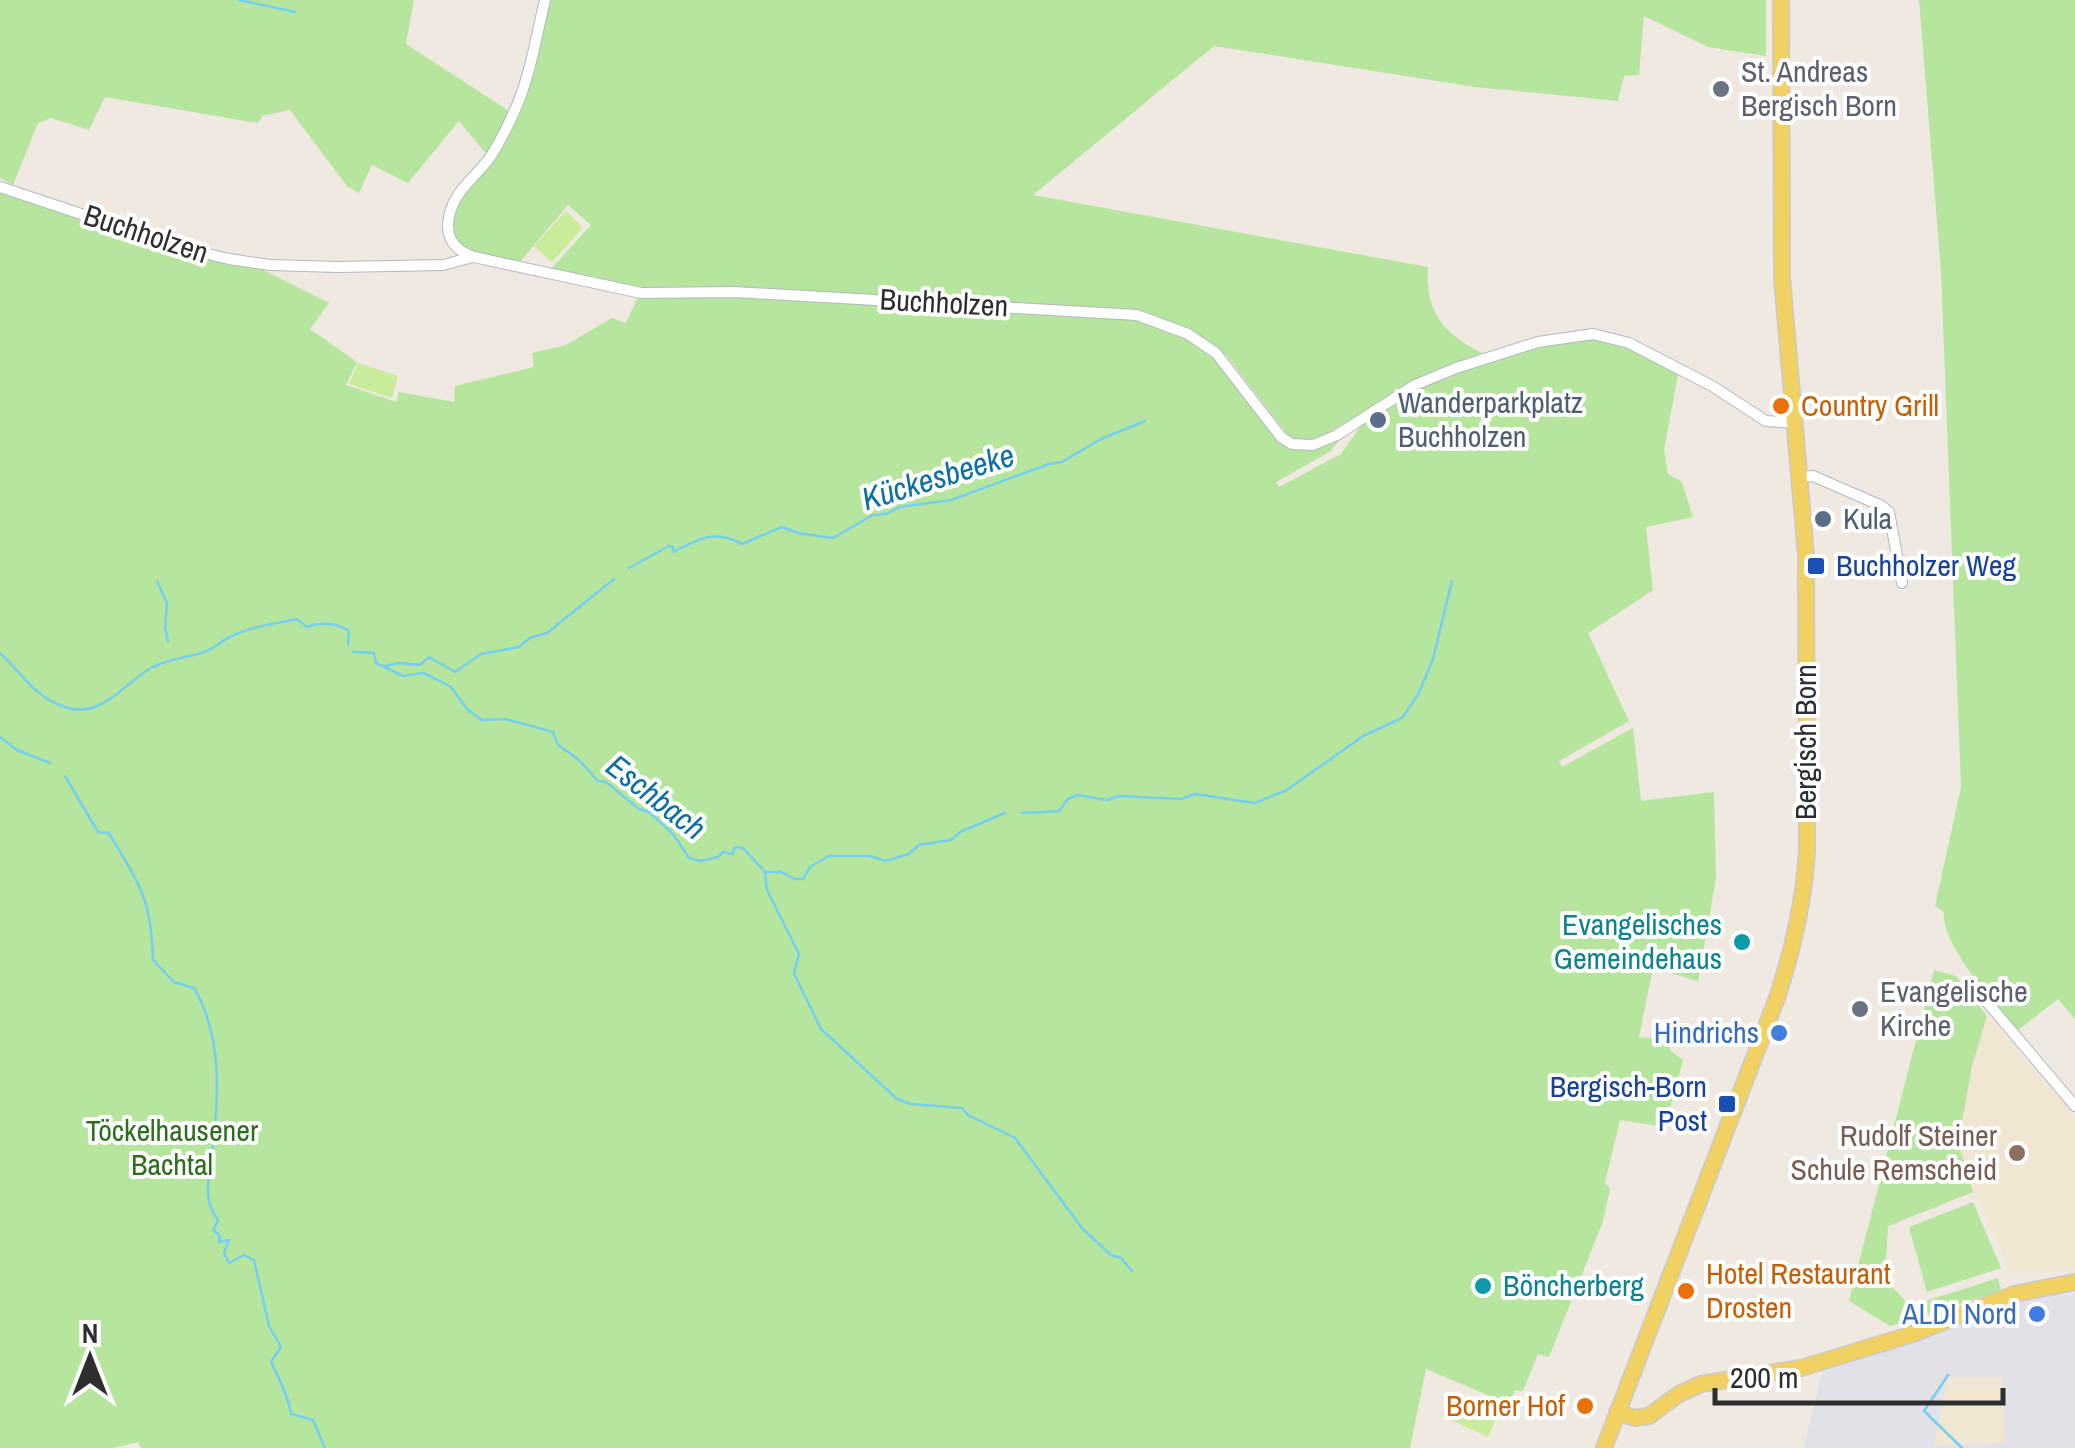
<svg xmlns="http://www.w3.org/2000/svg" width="2075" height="1448" viewBox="0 0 2075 1448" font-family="'Archivo Narrow',sans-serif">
<rect width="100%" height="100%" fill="#efe9e1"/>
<path fill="#e3e1e8" d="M 2075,1294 L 2075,1448 L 1804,1448 L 1827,1353 L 2021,1296 Z"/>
<path fill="#f0e6d1" d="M 1987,1016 L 2075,1117 L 2075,1271 L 2011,1273 L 1962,1163 L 1958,1143 L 1972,1066 Z
M 1948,1377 L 2002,1377 L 2005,1443 L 1934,1445 Z"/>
<path fill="#b6e59e" d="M 0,0 L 414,0 L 406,44 L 512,113 L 488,156 L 459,121 L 408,183 L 372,165 L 359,193 L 347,186 L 290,110 L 262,116 L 258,123 L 105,97 L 89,130 L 51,118 L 38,123 L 13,185 L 0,178 Z
M 547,0 L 1766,0 L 1766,56 L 1708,47 L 1644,16 L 1639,75 L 1624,76 L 1618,101 L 1475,87 L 1214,46 L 1033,195 L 1428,267 C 1425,311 1442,333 1482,353 L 1452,364 L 1318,438 L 1299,440 L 1290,438 L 1227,356 L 1210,344 L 1138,312 L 946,298 L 639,289 L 551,269 L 591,225 L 568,205 L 519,263 L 461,248 L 451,229 L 455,208 L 504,137 Z
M 1919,0 L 2075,0 L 2075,1019 L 2058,999 L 2017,1031 C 1998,1009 1939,941 1944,912 L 1935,906 L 1961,787 L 1941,271 Z
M 0,191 L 170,249 L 215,261 L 259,268 L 329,303 L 310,329 L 357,362 L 346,385 L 396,402 L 399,392 L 454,402 L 455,386 L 534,367 L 532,353 L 566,345 L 612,318 L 626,323 L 638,297 L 718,296 L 1137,319 L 1189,338 L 1215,357 L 1285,445 L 1306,450 L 1342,436 L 1331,451 L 1276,482 L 1279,487 L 1341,454 L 1360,427 L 1414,388 L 1475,362 L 1577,340 L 1600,340 L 1632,350 L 1678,375 L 1664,450 L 1668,474 L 1682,482 L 1693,517 L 1646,527 L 1653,590 L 1588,633 L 1629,721 L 1559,761 L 1562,767 L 1633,728 L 1641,801 L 1714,792 L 1716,878 L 1698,981 L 1653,968 L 1639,1037 L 1666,1039 L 1671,1051 L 1683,1060 L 1665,1127 L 1620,1120 L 1605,1183 L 1610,1189 L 1603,1221 L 1549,1357 L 1538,1354 L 1523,1391 L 1515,1390 L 1509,1404 L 1426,1369 L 1410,1448 L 141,1448 L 138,1442 L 113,1448 L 0,1448 Z
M 1934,970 L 1956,976 L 1987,1016 L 1972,1066 L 1958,1143 L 1973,1192 L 1888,1226 L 1885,1279 L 1910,1306 L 1998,1278 L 2001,1291 L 1890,1326 L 1849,1301 Z
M 1973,1202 L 2001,1268 L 1927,1292 L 1909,1227 Z"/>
<path fill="#c9ec9a" d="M 566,211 L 583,228 L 552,262 L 534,246 Z
M 358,363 L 398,376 L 392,398 L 349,384 Z
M 1452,1394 L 1498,1414 L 1488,1437 L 1442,1416 Z"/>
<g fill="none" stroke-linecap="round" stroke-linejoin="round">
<path stroke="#75cff0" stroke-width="2.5" d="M 239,0 L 295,12
M 629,568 L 669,546 L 673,547 L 673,552 C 698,539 715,529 742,544 L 782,527 L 798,533 L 833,538 L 873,515 L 886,514 L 900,507 L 951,500 L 1049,464 L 1062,462 L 1101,439 L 1145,421
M 157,581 L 167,603 L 165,627 L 168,641
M 353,652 L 374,653 L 376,663 L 403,676 L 423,673 L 436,679 L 451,687 L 468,710 L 482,720 L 505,719 L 553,732 L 558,745 L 579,760 L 598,781 L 606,782 L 639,809 L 649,812 L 673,834 L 689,858 L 701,861 L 718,857 L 723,852 L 732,854 L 735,847 L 743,848 L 765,872 L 781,872 L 795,879 L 803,879 L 810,867 L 829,856 L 870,856 L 886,861 L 909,854 L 919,845 L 951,840 L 960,832 L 1005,813
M 0,653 C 23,674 33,696 65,707 C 101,720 124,683 151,668 C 166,659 187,658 204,652 C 214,649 221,641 230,637 C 251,626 275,624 297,619 L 307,627 C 321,622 336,623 349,631 L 348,645
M 385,666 L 400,663 L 420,665 L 429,657 L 455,672 L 481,654 L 519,647 L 530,638 L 547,633 L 614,579
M 0,737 L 17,750 L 50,763
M 65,776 L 98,832 L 109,833 C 140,886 151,897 153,960 L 174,982 L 194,988 C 222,1036 219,1093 213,1146 C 211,1164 204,1191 211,1208 C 213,1213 216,1216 218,1221 L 213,1230 L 220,1236 L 219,1242 L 229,1240 L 224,1253 L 229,1263 L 244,1255 L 254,1260 L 269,1326 L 281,1347 L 271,1362 C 278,1377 290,1399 291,1414 L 313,1420 L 325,1448
M 1022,813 L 1059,811 L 1068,799 L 1077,795 L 1107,800 L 1118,796 L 1181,799 L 1195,794 L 1255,803 L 1287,790 L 1363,736 L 1402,718 L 1418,695 L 1433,659 L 1452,581
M 765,874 L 767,890 L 799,954 L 794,974 L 821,1029 L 897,1099 L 911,1104 L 962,1108 L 968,1115 L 1015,1138 L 1082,1228 L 1111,1255 L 1121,1258 L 1132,1271
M 1948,1375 L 1924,1411 L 1962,1448"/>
<defs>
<path id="minor" d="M 545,0 C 536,37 530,78 514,112 C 507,127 498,147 488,160 C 472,181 450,194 448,224 C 447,242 459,252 474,257 L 641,293 L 734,292 L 1137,315 L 1188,334 L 1216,353 L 1281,437 L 1292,444 L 1313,445 L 1337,435 L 1415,385 L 1456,368 L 1538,342 L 1593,334 L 1629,343 L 1712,386 L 1766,421 L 1796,423
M 0,187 L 183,248 L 229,259 L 270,265 L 338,267 L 443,265 L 473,257
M 1801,477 L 1813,476 L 1882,506 L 1889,512 L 1902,583
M 1981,995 L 2075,1106"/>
<path id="primary" d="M 1617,1413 L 1636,1418 L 1649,1416 L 1679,1394 L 1701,1384 L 1801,1368 L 1913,1334 L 2014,1294 L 2075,1282
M 1604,1448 L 1777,998 C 1793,949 1804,903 1807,851 L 1806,555 L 1782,278 L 1781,0"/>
</defs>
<use href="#minor" stroke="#b4b7c1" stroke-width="12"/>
<use href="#primary" stroke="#c9c9c9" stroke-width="18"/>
<use href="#minor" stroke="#fff" stroke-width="10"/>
<use href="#primary" stroke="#f2d163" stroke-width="15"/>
</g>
<g fill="#6b7280" stroke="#fff" stroke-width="4">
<circle cx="1721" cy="89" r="10"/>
<circle cx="1860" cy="1009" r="10"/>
</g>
<g fill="#e8710a" stroke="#fff" stroke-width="4">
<circle cx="1781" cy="406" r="10"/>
<circle cx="1686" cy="1291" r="10"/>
<circle cx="1585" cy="1406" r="10"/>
</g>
<g fill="#5c6f8a" stroke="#fff" stroke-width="4">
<circle cx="1378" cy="420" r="10"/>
<circle cx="1823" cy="519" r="10"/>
</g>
<g fill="#1a4fb4" stroke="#fff" stroke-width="4">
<rect x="1806" y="556" width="20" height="20" rx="5"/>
<rect x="1717" y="1094" width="20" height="20" rx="5"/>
</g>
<g fill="#0f9aa8" stroke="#fff" stroke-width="4">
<circle cx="1742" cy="942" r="10"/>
<circle cx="1483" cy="1286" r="10"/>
</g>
<g fill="#3f7fe0" stroke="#fff" stroke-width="4">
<circle cx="1779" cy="1033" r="10"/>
<circle cx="2037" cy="1314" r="10"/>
</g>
<circle fill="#8d6e63" stroke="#fff" stroke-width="4" cx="2017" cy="1153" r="10"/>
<g text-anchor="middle" stroke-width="8" stroke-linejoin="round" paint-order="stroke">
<g font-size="30" fill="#5b616d" stroke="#fff" text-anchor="start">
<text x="1741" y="82">St. Andreas<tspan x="1741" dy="34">Bergisch Born</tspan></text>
<text x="1880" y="1002">Evangelische<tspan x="1880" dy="34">Kirche</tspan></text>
</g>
<g font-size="30" fill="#2e2e2e" stroke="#fff">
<text transform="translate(146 234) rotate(18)" y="10">Buchholzen</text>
<text transform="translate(944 303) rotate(3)" y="10">Buchholzen</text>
<text transform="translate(1806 742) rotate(-90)" y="10">Bergisch Born</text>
</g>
<g font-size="30" fill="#4e5e75" stroke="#fff" text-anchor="start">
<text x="1398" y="413">Wanderparkplatz<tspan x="1398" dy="34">Buchholzen</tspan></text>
<text x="1843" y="529">Kula</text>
</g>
<g font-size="30" fill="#c56008" stroke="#fff" text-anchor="start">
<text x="1801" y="416">Country Grill</text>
<text x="1706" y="1284">Hotel Restaurant<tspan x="1706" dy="34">Drosten</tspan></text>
<text x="1565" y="1416" text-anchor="end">Borner Hof</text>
</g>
<g font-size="30" fill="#164399" stroke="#fff" text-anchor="start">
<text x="1836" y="576">Buchholzer Weg</text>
<text x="1707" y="1097" text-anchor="end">Bergisch-Born<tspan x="1707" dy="34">Post</tspan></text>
</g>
<g font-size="30" fill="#0d838f" stroke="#fff" text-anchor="end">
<text x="1722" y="935">Evangelisches<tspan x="1722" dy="34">Gemeindehaus</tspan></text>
<text x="1503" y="1296" text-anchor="start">Böncherberg</text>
</g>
<g font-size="30" fill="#366cbe" stroke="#fff" text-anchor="end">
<text x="1759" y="1043">Hindrichs</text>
<text x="2017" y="1324">ALDI Nord</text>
</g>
<g font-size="30" fill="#2c6e1b" stroke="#fff">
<text x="172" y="1141">Töckelhausener<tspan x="172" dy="34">Bachtal</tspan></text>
</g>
<g font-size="30" fill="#785e54" stroke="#fff" text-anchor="end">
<text x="1997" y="1146">Rudolf Steiner<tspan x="1997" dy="34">Schule Remscheid</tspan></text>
</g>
<g font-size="32" font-style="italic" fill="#0d6fa3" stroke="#fff">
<text transform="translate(938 477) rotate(-17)" y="11">Kückesbeeke</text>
<text transform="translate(656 797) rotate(38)" y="11">Eschbach</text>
</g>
</g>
<g transform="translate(90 1358)" stroke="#ffffff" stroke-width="8" paint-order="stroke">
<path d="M0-8L18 38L0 25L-18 38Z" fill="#2e2e2e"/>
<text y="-15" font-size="28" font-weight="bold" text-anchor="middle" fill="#2e2e2e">N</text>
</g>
<path d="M1715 1388v15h288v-15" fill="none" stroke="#2e2e2e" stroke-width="5"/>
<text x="1730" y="1388" font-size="30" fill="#2e2e2e" stroke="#ffffff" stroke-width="8" paint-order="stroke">200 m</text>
</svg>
